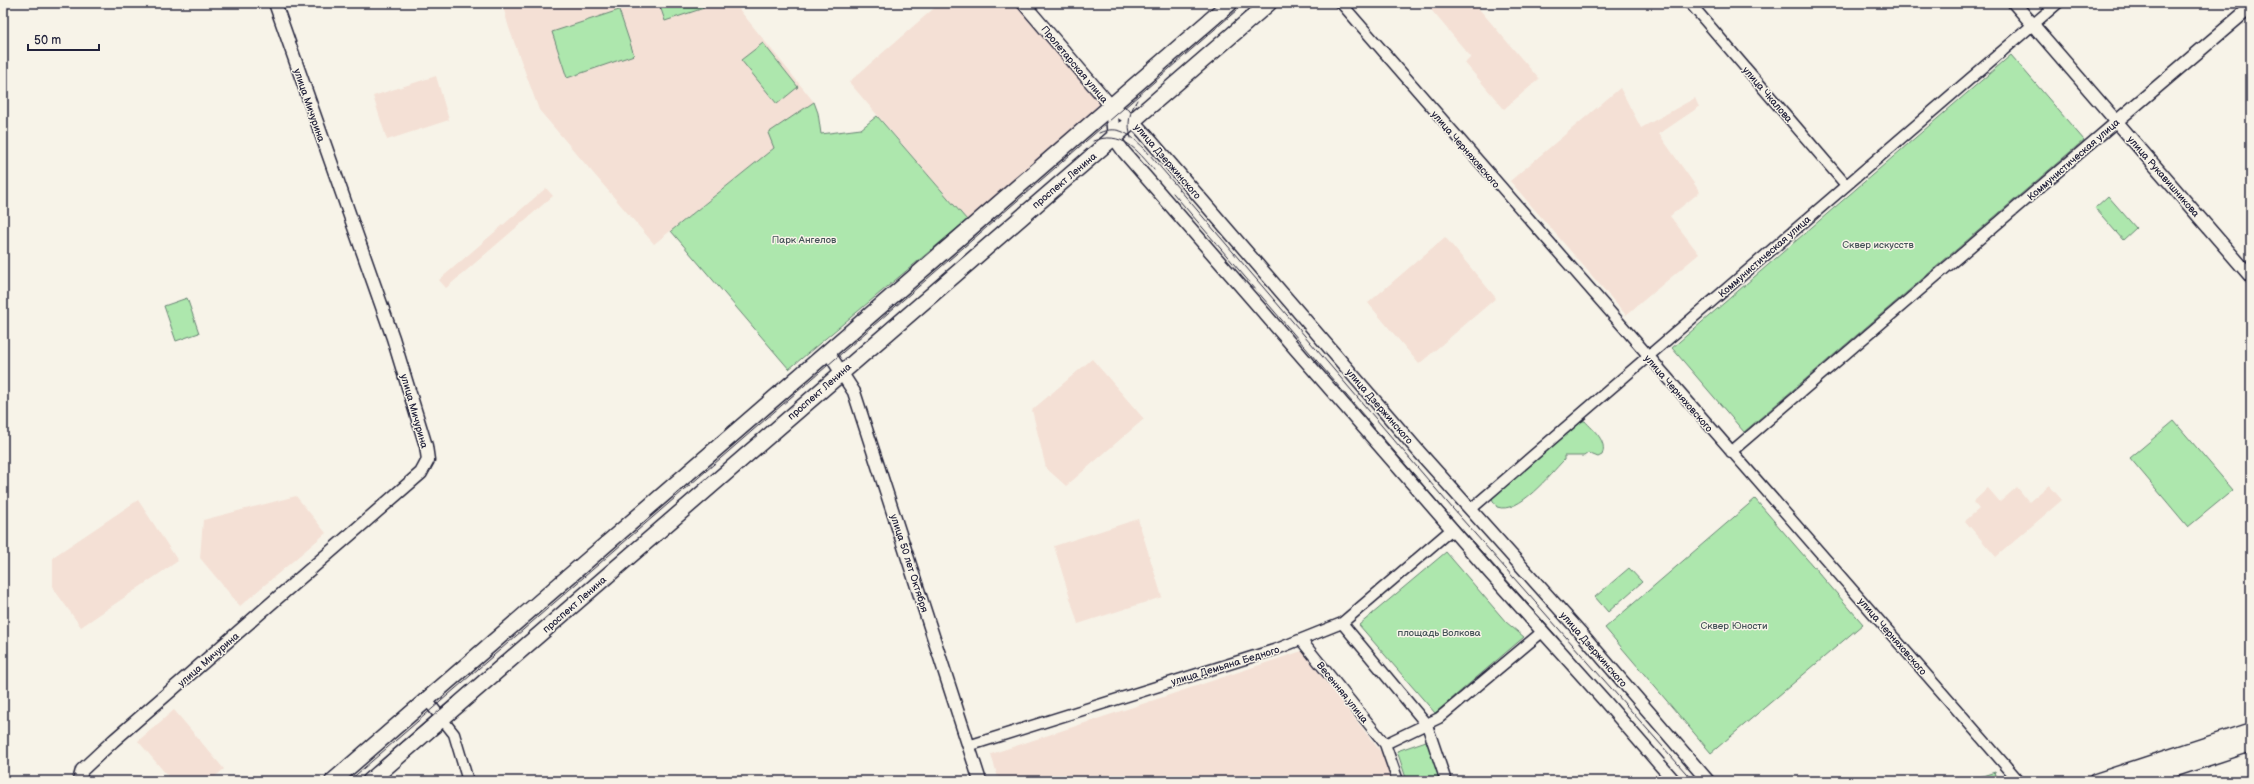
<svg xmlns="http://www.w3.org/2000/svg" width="2254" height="784" viewBox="0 0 2254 784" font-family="'Balsamiq Sans',sans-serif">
<rect width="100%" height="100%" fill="#f7f3e8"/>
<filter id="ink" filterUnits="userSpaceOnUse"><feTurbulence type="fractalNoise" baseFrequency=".025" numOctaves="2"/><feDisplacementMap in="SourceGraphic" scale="8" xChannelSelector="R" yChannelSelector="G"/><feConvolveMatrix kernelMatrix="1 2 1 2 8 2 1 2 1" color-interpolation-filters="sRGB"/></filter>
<g filter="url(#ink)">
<path fill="#f4e0d5" d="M 502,3 L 734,3 L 814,102 L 818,113 L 654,244 L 539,110 L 509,28 Z
M 940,3 L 1015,3 L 1102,103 L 967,220 L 849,82 Z
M 1429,3 L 1474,3 L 1539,79 L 1504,109 L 1465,63 L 1471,57 L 1427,5 Z
M 436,76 L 449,120 L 387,140 L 373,96 Z
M 1620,88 L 1641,128 L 1695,98 L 1699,107 L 1659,134 L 1700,192 L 1670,216 L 1699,254 L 1626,315 L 1510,181 Z
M 546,188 L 553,196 L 446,288 L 439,280 Z
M 1445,237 L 1496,298 L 1419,364 L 1368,303 Z
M 1092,359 L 1144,419 L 1066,486 L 1046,468 L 1032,410 Z
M 2049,485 L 2062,500 L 1996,557 L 1965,521 L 1979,509 L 1973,502 L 1988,488 L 2000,502 L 2017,487 L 2029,502 Z
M 296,496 L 326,533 L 240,606 L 200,558 L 203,520 Z
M 138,500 L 178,561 L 81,627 L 53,588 L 53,557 Z
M 1138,519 L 1162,597 L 1078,624 L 1054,546 Z
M 1302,651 L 1384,756 L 1393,781 L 999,781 L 991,754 Z
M 174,710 L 224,769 L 210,781 L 172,781 L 138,741 Z"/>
<path fill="#ade7ad" stroke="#688474" d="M 659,3 L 702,3 L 704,8 L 665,21 Z
M 619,10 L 634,55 L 567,78 L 552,32 Z
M 763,43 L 798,87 L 777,104 L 741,60 Z
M 2011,55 L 2084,140 L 1744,432 L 1672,348 Z
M 814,102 L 818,113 L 821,134 L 861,129 L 877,116 L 967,220 L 789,369 L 671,231 L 774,148 L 768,133 Z
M 2108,196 L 2136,228 L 2123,240 L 2095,208 Z
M 187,298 L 199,333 L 176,341 L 164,306 Z
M 1581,421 L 1585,421 C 1593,430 1608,441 1602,455 L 1598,457 L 1588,453 L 1584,456 L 1564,456 L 1564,460 C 1550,474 1519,515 1497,507 L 1492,499 L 1494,494 Z
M 2174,421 L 2233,490 L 2188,527 L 2130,458 Z
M 1755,499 L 1863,624 L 1711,753 L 1605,628 Z
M 1446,552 L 1506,622 L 1524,637 L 1435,713 L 1359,625 Z
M 1629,568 L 1642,582 L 1608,612 L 1595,597 Z
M 1429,740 L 1441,781 L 1407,781 L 1397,751 Z
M 1995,772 L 1998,781 L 1967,781 Z"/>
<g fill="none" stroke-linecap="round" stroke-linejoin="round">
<defs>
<path id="minor" d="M 1341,3 L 2019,781
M 1690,3 L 1846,185
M 1731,452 L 2117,121
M 1471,509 L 2058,3
M 1342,623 L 1427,725 L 1446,781
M 1301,640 L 1385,744 L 1398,781
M 427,700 L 454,734 L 468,781
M 1385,744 L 1439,718 L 1542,632
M 968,746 L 1277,649 L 1342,623 L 1452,529"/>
<path id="tertiary" d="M 1023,3 L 1111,106 L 1133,121 L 1145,134 L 1420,453 L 1581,633 L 1708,781
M 2014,3 L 2251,277
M 1111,106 L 1114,138 L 1124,152 L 1491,574 L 1604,700 L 1674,781
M 2117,121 L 2251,7
M 828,352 L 854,392 L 980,781
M 79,781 L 82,770 L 113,741 L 421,473 L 428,460 L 426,446 L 393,338 L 275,3"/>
<path id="secondary" d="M 2096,781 L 2251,730
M 2139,781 L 2251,744"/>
<path id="primary" d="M 333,781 L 1230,3
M 370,781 L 1269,3"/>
</defs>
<use href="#minor" stroke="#22223b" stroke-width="13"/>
<use href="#tertiary" stroke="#22223b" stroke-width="15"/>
<use href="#secondary" stroke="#22223b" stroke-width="17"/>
<use href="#primary" stroke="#22223b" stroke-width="18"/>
<use href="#minor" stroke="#f7f3e8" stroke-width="10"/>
<use href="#tertiary" stroke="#f7f3e8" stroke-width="12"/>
<use href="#secondary" stroke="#f7f3e8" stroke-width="14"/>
<use href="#primary" stroke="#f7f3e8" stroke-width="15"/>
<path stroke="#22223b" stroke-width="1" d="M 1099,133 C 1119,124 1130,135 1144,148 L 1453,509 L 1693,781
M 1131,138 C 1127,123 1129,113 1137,100
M 1093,141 C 1122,130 1137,150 1154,170
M 1173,193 L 1448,514 L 1559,639
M 374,767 L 454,698
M 349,781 L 1245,3"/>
</g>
</g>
<g text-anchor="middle" stroke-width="3" stroke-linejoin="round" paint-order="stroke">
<g font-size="10" fill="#22223b" stroke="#f7f3e8">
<text transform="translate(1075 64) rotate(50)" y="4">Пролетарская улица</text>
<text transform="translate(1768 94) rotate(49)" y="4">улица Чкалова</text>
<text transform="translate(310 105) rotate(71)" y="4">улица Мичурина</text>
<text transform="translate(1466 149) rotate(49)" y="4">улица Черняховского</text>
<text transform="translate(2073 159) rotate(-41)" y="4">Коммунистическая улица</text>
<text transform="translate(1168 161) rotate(49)" y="4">улица Дзержинского</text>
<text transform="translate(2164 176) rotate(49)" y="4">улица Рукавишникова</text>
<text transform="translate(1064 180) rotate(-40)" y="4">проспект Ленина</text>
<text transform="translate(1764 256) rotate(-41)" y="4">Коммунистическая улица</text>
<text transform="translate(819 391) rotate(-41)" y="4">проспект Ленина</text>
<text transform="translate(1679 393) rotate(49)" y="4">улица Черняховского</text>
<text transform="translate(1380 406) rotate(49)" y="4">улица Дзержинского</text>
<text transform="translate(415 411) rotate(74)" y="4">улица Мичурина</text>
<text transform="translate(910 563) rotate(72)" y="4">улица 50 лет Октября</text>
<text transform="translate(574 604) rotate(-41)" y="4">проспект Ленина</text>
<text transform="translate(1893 636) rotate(49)" y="4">улица Черняховского</text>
<text transform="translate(1594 649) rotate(49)" y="4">улица Дзержинского</text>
<text transform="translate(208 659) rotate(-41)" y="4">улица Мичурина</text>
<text transform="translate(1225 665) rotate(-17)" y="4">улица Демьяна Бедного</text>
<text transform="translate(1343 692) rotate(51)" y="4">Весенняя улица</text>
</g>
<g font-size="10" fill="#455358" stroke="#f7f3e8">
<text x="804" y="243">Парк Ангелов</text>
<text x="1878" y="248">Сквер искусств</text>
<text x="1734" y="629">Сквер Юности</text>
<text x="1439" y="636">площадь Волкова</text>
</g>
</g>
<rect width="2254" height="784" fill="none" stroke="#f7f3e8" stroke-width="16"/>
<rect x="8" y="8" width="2238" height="768" fill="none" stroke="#22223b" stroke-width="1.5" filter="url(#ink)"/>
<path d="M28 44v6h71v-6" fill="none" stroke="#22223b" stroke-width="2"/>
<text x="34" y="44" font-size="12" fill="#22223b" stroke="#f7f3e8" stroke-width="3" paint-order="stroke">50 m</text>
</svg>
